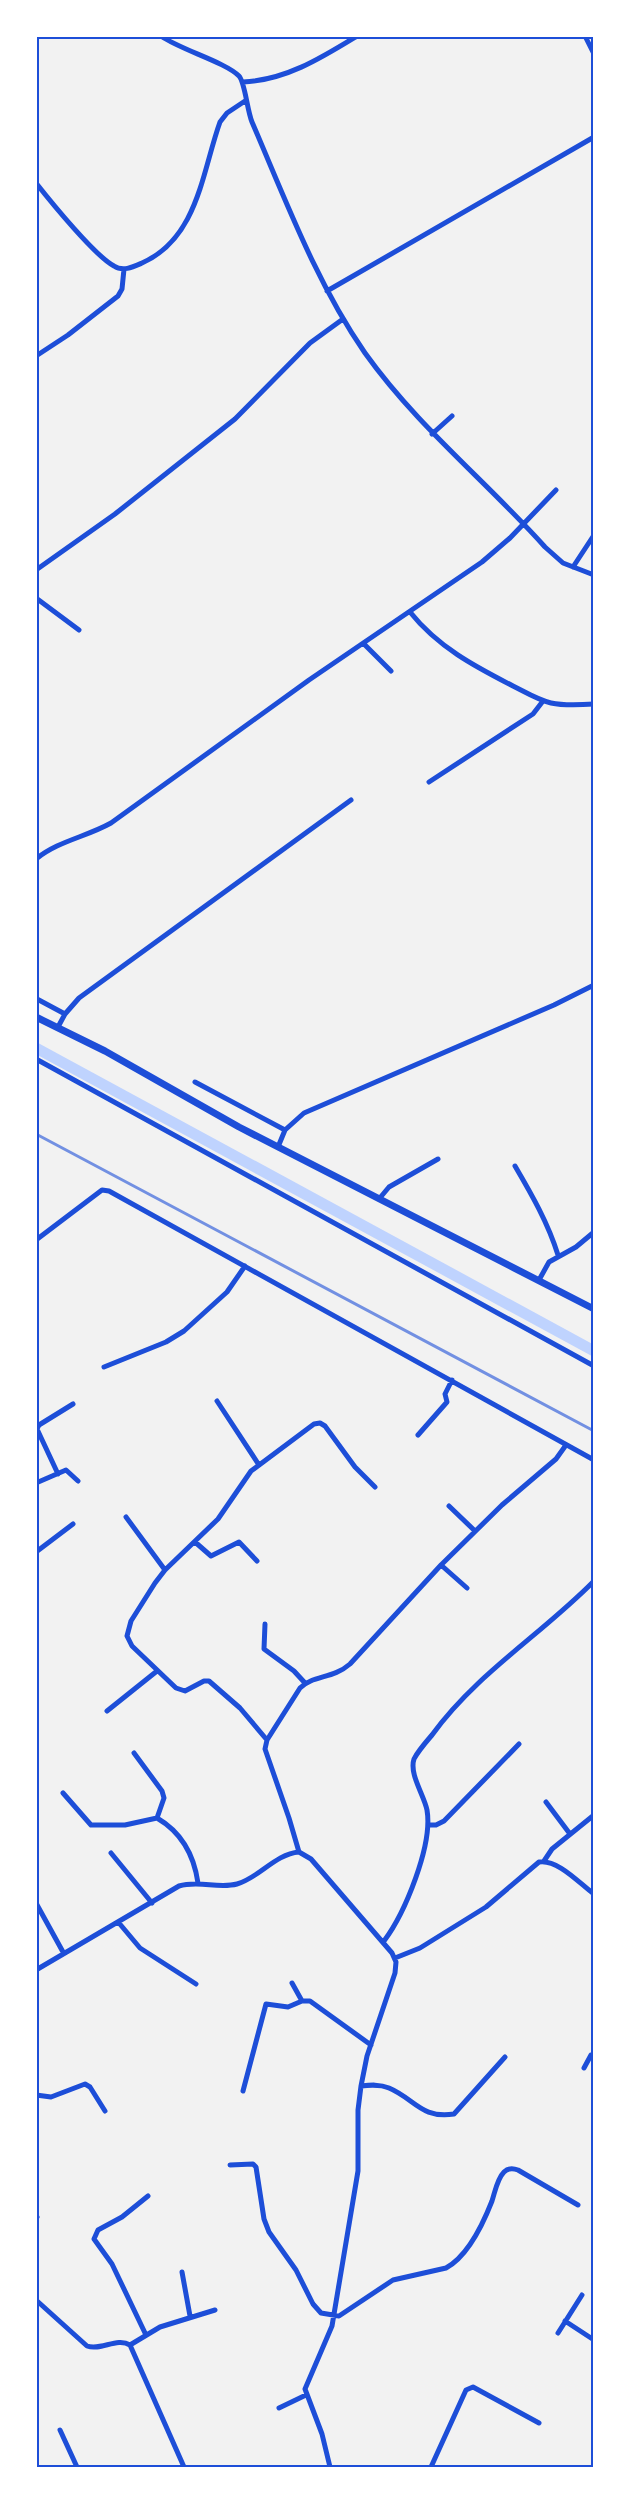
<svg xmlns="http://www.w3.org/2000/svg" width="630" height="2503" viewBox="0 0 630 2503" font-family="Cabin,sans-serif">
<rect width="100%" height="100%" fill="#f2f2f2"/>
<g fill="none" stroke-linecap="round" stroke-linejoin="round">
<path stroke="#bfd3fe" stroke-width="11" d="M 36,1048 L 594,1351"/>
<path stroke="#1d4ed8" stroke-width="5" d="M 161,36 C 181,50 225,62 239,76 C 245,82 247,110 252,122 C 286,201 316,282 365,353 C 418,427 485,480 545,547 L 563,563 L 594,575
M 585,36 L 594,54
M 243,82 C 286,80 321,58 357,36
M 36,183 C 51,202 95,256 114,266 C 123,272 133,267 142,263 C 198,238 202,172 220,122 L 227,113 L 245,101
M 327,291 L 594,137
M 36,356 L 68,335 L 118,296 L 122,289 L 124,269
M 432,434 L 452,416
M 573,567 L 594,535
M 36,570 L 115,514 L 235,419 L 310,343 L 343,319
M 36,598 L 79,630
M 410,612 C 438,647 474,666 513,686 C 525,692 538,700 551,703 C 565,706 580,705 594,704
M 364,644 L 391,671
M 429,782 L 533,714 L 543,701
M 36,859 C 58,841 86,837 111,823 L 309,680 L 482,562 L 510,538 L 556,490
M 37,999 L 65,1014
M 58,1027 L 65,1014 L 79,998 L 351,800
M 36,1059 L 594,1366
M 195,1082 L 285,1130
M 278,1147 L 285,1130 L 304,1113 L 554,1005 L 594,985
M 515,1166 C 532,1195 548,1223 558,1255
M 379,1199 L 389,1187 L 438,1159
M 36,1240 L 102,1190 L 109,1191 L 594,1460
M 539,1280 L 549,1262 L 576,1247 L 594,1232
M 104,1367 L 166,1342 L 184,1331 L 227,1292 L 245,1266
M 217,1401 L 259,1465
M 418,1435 L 447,1402 L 445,1394 L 452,1380
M 58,1474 L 37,1429 L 39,1425 L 73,1404
M 36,1483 L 66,1470 L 78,1481
M 449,1506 L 475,1531
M 126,1517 L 165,1570
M 195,1542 L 211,1556 L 239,1542 L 257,1561
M 36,1552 L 73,1524
M 441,1565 L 467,1588
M 265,1624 L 264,1649 L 294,1671 L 305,1683
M 107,1711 L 157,1671
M 267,1740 L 240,1708 L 209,1681 L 204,1681 L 185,1691 L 176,1688 L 132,1646 L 127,1636 L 131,1621 L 155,1583 L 165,1570 L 218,1519 L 251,1471 L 314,1424 L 320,1423 L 325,1426 L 355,1467 L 375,1487
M 134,1753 L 162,1791 L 164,1798 L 157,1818
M 63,1793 L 91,1825 L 125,1825 L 157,1818 C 181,1832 194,1855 198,1883
M 546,1802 L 570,1834
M 428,1825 L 436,1825 L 444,1821 L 519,1744
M 299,1852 L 289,1818 L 265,1749 L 267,1740 L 300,1688 C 313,1675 333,1679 350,1664 L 441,1565 L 502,1505 L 556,1459 L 566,1445
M 111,1853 L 152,1903
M 544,1861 L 552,1849 L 594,1815
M 36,1903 L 63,1952
M 119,1923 L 140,1948 L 196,1984
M 384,1941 C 405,1913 433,1845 427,1810 C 424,1795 409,1774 414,1759 C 418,1751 426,1742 432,1735 C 476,1674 542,1634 594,1581
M 395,1958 L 420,1948 L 486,1907 L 539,1862 C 558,1859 580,1884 594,1894
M 36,1970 L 179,1886 C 199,1880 218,1889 237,1884 C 259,1878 275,1854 299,1852 L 311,1859 L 392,1953 L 396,1962 L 395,1973 L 367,2056 L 361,2086 L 358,2110 L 358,2171 L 332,2326 L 305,2389 L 322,2434 L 330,2467
M 292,1983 L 302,2001
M 584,2068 L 591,2055
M 361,2086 C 370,2085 380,2084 389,2088 C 415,2099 421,2119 454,2114 L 505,2057
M 243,2091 L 266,2004 L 288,2007 L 302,2001 L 310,2001 L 371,2045
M 36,2095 L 51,2097 L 85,2084 L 90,2087 L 105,2111
M 230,2165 L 253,2164 L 256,2167 L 264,2219 L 269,2232 L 296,2270 L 313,2304 L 321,2313 L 339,2316 L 393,2280 L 446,2268 C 468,2256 483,2224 492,2201 C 495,2192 497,2179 504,2172 C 508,2168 513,2168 518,2170 L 578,2205
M 36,2218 L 37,2217
M 182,2272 L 190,2316
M 36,2300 L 87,2346 C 101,2351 117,2337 130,2345 L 184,2467
M 565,2321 L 594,2340
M 558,2333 L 582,2295
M 146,2335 L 112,2264 L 94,2239 L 98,2230 L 122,2217 L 148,2196
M 130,2345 L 160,2327 L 215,2310
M 279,2408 L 306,2395
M 60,2430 L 77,2467
M 431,2467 L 466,2390 L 473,2387 L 539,2423"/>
<path stroke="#1d4ed8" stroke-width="7" d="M 36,1017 L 105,1051 L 239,1127 L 594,1309"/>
<path stroke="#7290e2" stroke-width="3" d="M 36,1134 L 594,1431"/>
</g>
<rect width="630" height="2503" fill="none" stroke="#ffffff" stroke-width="75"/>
<rect x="38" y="38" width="554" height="2428" fill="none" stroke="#1d4ed8" stroke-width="2"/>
</svg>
